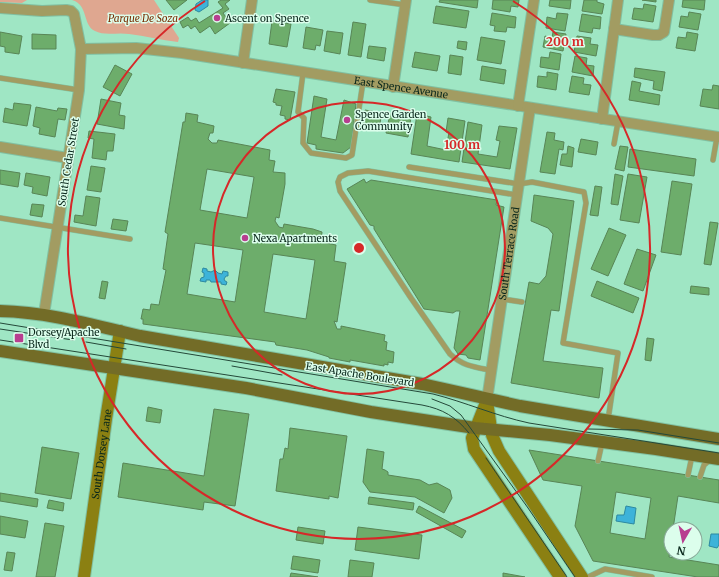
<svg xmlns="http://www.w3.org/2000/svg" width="719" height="577" viewBox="0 0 719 577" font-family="Merriweather,serif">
<rect width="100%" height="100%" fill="#9fe6c4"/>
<path fill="#dfa790" d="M 0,0 L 27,0 L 22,3 L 0,2 Z
M 72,0 L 154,0 L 179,38 L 178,42 C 161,40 145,36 129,34 C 118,32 104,36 95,31 C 82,25 89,5 72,0 Z"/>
<path fill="#3db3d9" stroke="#2d89a0" d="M 202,0 L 208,0 L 208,6 L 199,12 L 195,10 L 196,4 Z
M 203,268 L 207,269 L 207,271 L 211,272 L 215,270 L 218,273 L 222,274 L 223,271 L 228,272 L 228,276 L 226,276 L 224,279 L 225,281 L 227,282 L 226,285 L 221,284 L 221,282 L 211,282 L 210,280 L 206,280 L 206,282 L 200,281 L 201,278 L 204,277 L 204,273 L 202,272 Z
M 626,506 L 636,508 L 634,524 L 616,521 L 617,515 L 624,515 Z
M 711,534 L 719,534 L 719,545 L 717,548 L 709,546 Z"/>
<path fill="#6dad6b" stroke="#588556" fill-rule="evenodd" d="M 166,0 L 187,0 L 174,10 Z
M 221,0 L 230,0 L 225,4 L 229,9 L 223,13 L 230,23 L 215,34 L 210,26 L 200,33 L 195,26 L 191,29 L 188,25 L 183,28 L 180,22 L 188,17 L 191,21 L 196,18 L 199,23 L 223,8 L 218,2 Z
M 440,0 L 478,0 L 477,8 L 439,2 Z
M 493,0 L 519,0 L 518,7 L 511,6 L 510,12 L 492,9 Z
M 550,0 L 571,0 L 570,9 L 549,6 Z
M 584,0 L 597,0 L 597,2 L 604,4 L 602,14 L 582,11 Z
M 642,0 L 656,0 L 656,2 Z
M 683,0 L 705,0 L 704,10 L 682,7 Z
M 644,4 L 656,6 L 653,22 L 632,19 L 634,8 L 643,9 Z
M 436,6 L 469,11 L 466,28 L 433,23 Z
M 689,12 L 701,14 L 698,30 L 679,27 L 681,16 L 688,17 Z
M 492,13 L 516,17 L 515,28 L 507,27 L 506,32 L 494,31 L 495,26 L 490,25 Z
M 557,13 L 568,14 L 565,31 L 546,28 L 547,17 L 556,19 Z
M 582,14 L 601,17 L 600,29 L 593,28 L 592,33 L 579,31 Z
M 272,21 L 291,24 L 287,47 L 269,44 Z
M 353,22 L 366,24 L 361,57 L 348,55 Z
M 306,27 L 323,30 L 320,46 L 316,45 L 315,50 L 303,48 Z
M 327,31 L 343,33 L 340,54 L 324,51 Z
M 0,32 L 22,36 L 19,54 L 5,52 L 5,47 L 0,46 Z
M 553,32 L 566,34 L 563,51 L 543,47 L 545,36 L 552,38 Z
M 687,32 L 698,34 L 695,51 L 676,48 L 678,37 L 686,38 Z
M 32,34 L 56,35 L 56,49 L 32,49 Z
M 577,36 L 591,38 L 590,44 L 598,45 L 596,56 L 574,52 Z
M 481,37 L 505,41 L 501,64 L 477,60 Z
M 458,41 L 467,42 L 466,50 L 457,48 Z
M 369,46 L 386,48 L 384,61 L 367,58 Z
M 415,52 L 440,56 L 437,71 L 412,67 Z
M 550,52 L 561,54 L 559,70 L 540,67 L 541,57 L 549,58 Z
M 450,55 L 463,57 L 461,75 L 448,73 Z
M 575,56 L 587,58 L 586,65 L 594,66 L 593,76 L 572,72 Z
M 115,65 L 132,74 L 120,96 L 103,87 Z
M 482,66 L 506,70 L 504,84 L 480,80 Z
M 635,68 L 665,72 L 662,91 L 653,89 L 654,81 L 634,77 Z
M 547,72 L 558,74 L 556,90 L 537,87 L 538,76 L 547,77 Z
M 572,76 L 584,78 L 583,84 L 591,85 L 589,95 L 569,92 Z
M 632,81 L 641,83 L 639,91 L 660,95 L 659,105 L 629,100 Z
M 713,85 L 719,86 L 719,109 L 700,106 L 703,89 L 712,90 Z
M 276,89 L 295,92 L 290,120 L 285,119 L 285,116 L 280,115 L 282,106 L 276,105 L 276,103 L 273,102 Z
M 314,96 L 327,99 L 321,137 L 336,140 L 344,100 L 356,104 L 351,147 L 343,153 L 316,149 L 316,145 L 307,143 Z
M 101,99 L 121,103 L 119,115 L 125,116 L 124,129 L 97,124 Z
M 14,103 L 31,105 L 27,126 L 3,122 L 5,108 L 13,110 Z
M 36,107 L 57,111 L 58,108 L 67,109 L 65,120 L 58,119 L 55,137 L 39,134 L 40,128 L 33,126 Z
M 365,110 L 382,113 L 379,128 L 363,126 Z
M 186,113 L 198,115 L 197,122 L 214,126 L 213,133 L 210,133 L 208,139 L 212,143 L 217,143 L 218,140 L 270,150 L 269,160 L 275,161 L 273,172 L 285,173 L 285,184 L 279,218 L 276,217 L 275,221 L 279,227 L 283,228 L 284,224 L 313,229 L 322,232 L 321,242 L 336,245 L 334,261 L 346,263 L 337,322 L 334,321 L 337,329 L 341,329 L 341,326 L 385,335 L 384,341 L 387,342 L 386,350 L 394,352 L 393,363 L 388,362 L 388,365 L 384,364 L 384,366 L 350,360 L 350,362 L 329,358 L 329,357 L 307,350 L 276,345 L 275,342 L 143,324 L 143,319 L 141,319 L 143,309 L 150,310 L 151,304 L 159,305 L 166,270 L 163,269 L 168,234 L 165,232 L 183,122 L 185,122 ZM 207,169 L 254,177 L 247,218 L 200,210 ZM 195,243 L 243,250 L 235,302 L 187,294 ZM 273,254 L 315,260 L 306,319 L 264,312 Z
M 390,114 L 411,117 L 408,137 L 386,133 Z
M 417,114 L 431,117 L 427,146 L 446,150 L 449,132 L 446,132 L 448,118 L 465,121 L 459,162 L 411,154 Z
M 468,122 L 482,125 L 478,154 L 497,157 L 500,141 L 496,140 L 499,126 L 517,128 L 510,169 L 462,162 Z
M 89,131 L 115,134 L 113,151 L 107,151 L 106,160 L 92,158 L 94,139 L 88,138 Z
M 547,132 L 555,133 L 554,140 L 564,142 L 563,150 L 559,149 L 555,174 L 540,172 Z
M 581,139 L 598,142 L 596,155 L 578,152 Z
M 568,146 L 574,148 L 572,167 L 560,165 L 562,154 L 567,154 Z
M 620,146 L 628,147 L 624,171 L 615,169 Z
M 630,149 L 696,159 L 694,176 L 628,167 Z
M 91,166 L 105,168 L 101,192 L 87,190 Z
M 0,170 L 20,173 L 18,187 L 0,184 Z
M 26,173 L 50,177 L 47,196 L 32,193 L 33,187 L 24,185 Z
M 615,174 L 623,176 L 618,205 L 611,204 Z
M 628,174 L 647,177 L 639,223 L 620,220 Z
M 364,179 L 366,183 L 371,180 L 497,200 L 496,205 L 504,207 L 480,360 L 468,358 L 466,355 L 458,354 L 454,348 L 460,311 L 456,311 L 453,313 L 424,309 L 374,229 L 374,226 L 370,225 L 347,189 Z
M 672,181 L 692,184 L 681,255 L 661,252 Z
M 595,186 L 602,187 L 598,216 L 590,215 Z
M 534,195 L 574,201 L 559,311 L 551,310 L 543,361 L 603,368 L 599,398 L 511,383 L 529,282 L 539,284 L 546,276 L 553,234 L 548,228 L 531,221 Z
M 86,196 L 100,198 L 96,226 L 74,222 L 75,215 L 83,216 Z
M 32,204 L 44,205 L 42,217 L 30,215 Z
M 113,219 L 128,221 L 126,231 L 111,229 Z
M 710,222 L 718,223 L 711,265 L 704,264 Z
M 609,228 L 626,235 L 608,276 L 591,269 Z
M 637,249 L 656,255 L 643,291 L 624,284 Z
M 102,281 L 108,282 L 105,299 L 99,298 Z
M 597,281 L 639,298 L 633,313 L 591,296 Z
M 691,286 L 709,288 L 709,295 L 690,293 Z
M 647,338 L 654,339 L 651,361 L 645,360 Z
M 148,407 L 162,410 L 160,423 L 146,421 Z
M 214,409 L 249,414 L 235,506 L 204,502 L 203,510 L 118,497 L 123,463 L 204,476 Z
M 290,428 L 347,436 L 338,498 L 329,496 L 329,499 L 276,491 L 280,459 L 283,459 L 285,448 L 288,449 Z
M 42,447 L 79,453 L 71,499 L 35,493 Z
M 367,449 L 384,452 L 382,469 L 385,470 L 388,472 L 388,475 L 420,480 L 429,485 L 437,483 L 450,490 L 452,498 L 444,513 L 415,497 L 370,492 L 363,482 Z
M 529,450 L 719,480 L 719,503 L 678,496 L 673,529 L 671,529 L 671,543 L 669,557 L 719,565 L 719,577 L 698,577 L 593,561 L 575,526 L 582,486 L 543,480 ZM 616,492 L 651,498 L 645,539 L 610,533 Z
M 0,493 L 38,499 L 37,507 L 0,501 Z
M 369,497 L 414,503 L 413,510 L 368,504 Z
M 49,500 L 64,503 L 63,511 L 47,508 Z
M 419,506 L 466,531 L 462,538 L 416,512 Z
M 0,516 L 28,521 L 25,538 L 0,534 Z
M 45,523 L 64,526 L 55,577 L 36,577 Z
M 298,527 L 325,531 L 323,544 L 296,540 Z
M 358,527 L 422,535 L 419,559 L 355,550 Z
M 7,552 L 15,553 L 12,571 L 4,570 Z
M 293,556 L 320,560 L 318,573 L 291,569 Z
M 350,560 L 374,563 L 372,577 L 348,577 Z
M 291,573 L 318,577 L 290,577 Z
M 503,573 L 525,577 L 503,577 Z"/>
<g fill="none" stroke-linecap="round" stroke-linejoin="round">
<defs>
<path id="lane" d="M 370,0 L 406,5
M 303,73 L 298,112 L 304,118 L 303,143 L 311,153 L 346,158 L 352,155 L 363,82
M 0,78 L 79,90
M 614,144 L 618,122
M 713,160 L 717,137
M 409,167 L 519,184 L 532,182 L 584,192 L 586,203 L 563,343 L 618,353 L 608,420
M 0,218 L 130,239
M 502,299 L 522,302
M 490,370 C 474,367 463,366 450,354 L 411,298 L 340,191 L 338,182 L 340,177 L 348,173 L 368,171 L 517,195
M 598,461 L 602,443
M 688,475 L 692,456
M 700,477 L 704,465 L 711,459
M 588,577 L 605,569 L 652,577"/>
<g id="street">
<path d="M 0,8 L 42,11 L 66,10 L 71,11 L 74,14 L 81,49 L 79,90 L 44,314"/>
<path d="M 614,29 L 653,35 L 659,35 L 664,32 L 669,0"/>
<path id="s1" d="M 81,49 L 136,48 L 182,53 L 719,137"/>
<path d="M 243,63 L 252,0"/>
<path d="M 393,87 L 406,0"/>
<path d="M 518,106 L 534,0"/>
<path d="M 602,119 L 618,0"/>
<path d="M 0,147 L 68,158"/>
<path id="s2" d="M 487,400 L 530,108"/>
</g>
<g id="secondary">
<path d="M 487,400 L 472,438 L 474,449 L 560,577"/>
<path d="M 487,401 L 492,435 L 499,451 L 582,577"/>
<path id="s3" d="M 84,577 L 106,419 L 120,331"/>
</g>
<path id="primary" d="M 0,311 C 48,312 93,325 140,336 L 422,384 L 520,406 L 719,439
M 0,351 L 246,388 L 371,412 L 475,428 L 550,435 L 656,449 L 719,459"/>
</defs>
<use href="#lane" stroke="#81c0a2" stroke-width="6"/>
<use href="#street" stroke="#81c0a2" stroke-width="12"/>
<use href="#secondary" stroke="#81c0a2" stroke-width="14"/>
<use href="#primary" stroke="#81c0a2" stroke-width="14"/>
<use href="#lane" stroke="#a29c62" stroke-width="5"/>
<use href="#street" stroke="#a29c62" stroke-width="10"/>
<use href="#secondary" stroke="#8b8012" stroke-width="12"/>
<use href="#primary" stroke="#736c27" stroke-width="12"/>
<path stroke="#244939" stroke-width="1" d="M 0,323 L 433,394 C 465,402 496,416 529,423 L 719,453
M 0,329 L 73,340
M 0,340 L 422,405 C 443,409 456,417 469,433
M 86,342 L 126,349
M 232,366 L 282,375
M 432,399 L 450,406 L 461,415 L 528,508 L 575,577
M 588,429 L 638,430 L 719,443
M 486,458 L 567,577"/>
</g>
<g fill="none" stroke="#d62828" stroke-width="2">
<circle cx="359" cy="248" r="146"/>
<path d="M513 1A291 291 0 1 1 205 1"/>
</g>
<g fill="#b83e90" stroke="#dcfeec" stroke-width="1.5">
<circle cx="217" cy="18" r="4"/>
<circle cx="347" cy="120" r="4"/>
<circle cx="245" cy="238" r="4"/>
<rect x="14" y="333" width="10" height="10" rx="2"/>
</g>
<g text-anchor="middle" stroke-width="3" stroke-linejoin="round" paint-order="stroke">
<g font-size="10" font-style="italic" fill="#782c02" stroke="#dcfeec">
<text x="143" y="22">Parque De Soza</text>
</g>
<g font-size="10" fill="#09271b" stroke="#dcfeec" text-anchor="start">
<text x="225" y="22">Ascent on Spence</text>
<text x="355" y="118">Spence Garden<tspan x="355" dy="12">Community</tspan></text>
<text x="253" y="242">Nexa Apartments</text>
<text x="28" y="336">Dorsey/Apache<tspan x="28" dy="12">Blvd</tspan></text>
</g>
<g font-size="10" fill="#09271b" stroke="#dcfeec">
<text dy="4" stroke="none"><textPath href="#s1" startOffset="323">East Spence Avenue</textPath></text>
<text transform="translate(68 162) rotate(-81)" y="4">South Cedar Street</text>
<text dy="4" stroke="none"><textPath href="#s2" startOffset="148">South Terrace Road</textPath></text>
<text transform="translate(360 374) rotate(9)" y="4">East Apache Boulevard</text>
<text dy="4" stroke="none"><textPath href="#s3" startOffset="124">South Dorsey Lane</textPath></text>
</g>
</g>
<circle cx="359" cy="248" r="6" fill="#d62828" stroke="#dcfeec" stroke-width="2"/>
<g font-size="12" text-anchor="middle" font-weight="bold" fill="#d62828" stroke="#dcfeec" stroke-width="3" stroke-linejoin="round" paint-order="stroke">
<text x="565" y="46">200 m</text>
<text x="462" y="149">100 m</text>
</g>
<g transform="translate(683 541) rotate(189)"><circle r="19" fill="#dcfeec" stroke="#88a898"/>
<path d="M0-3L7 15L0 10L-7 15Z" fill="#b83e90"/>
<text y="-6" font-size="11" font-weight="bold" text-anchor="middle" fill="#09271b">N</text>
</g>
</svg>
